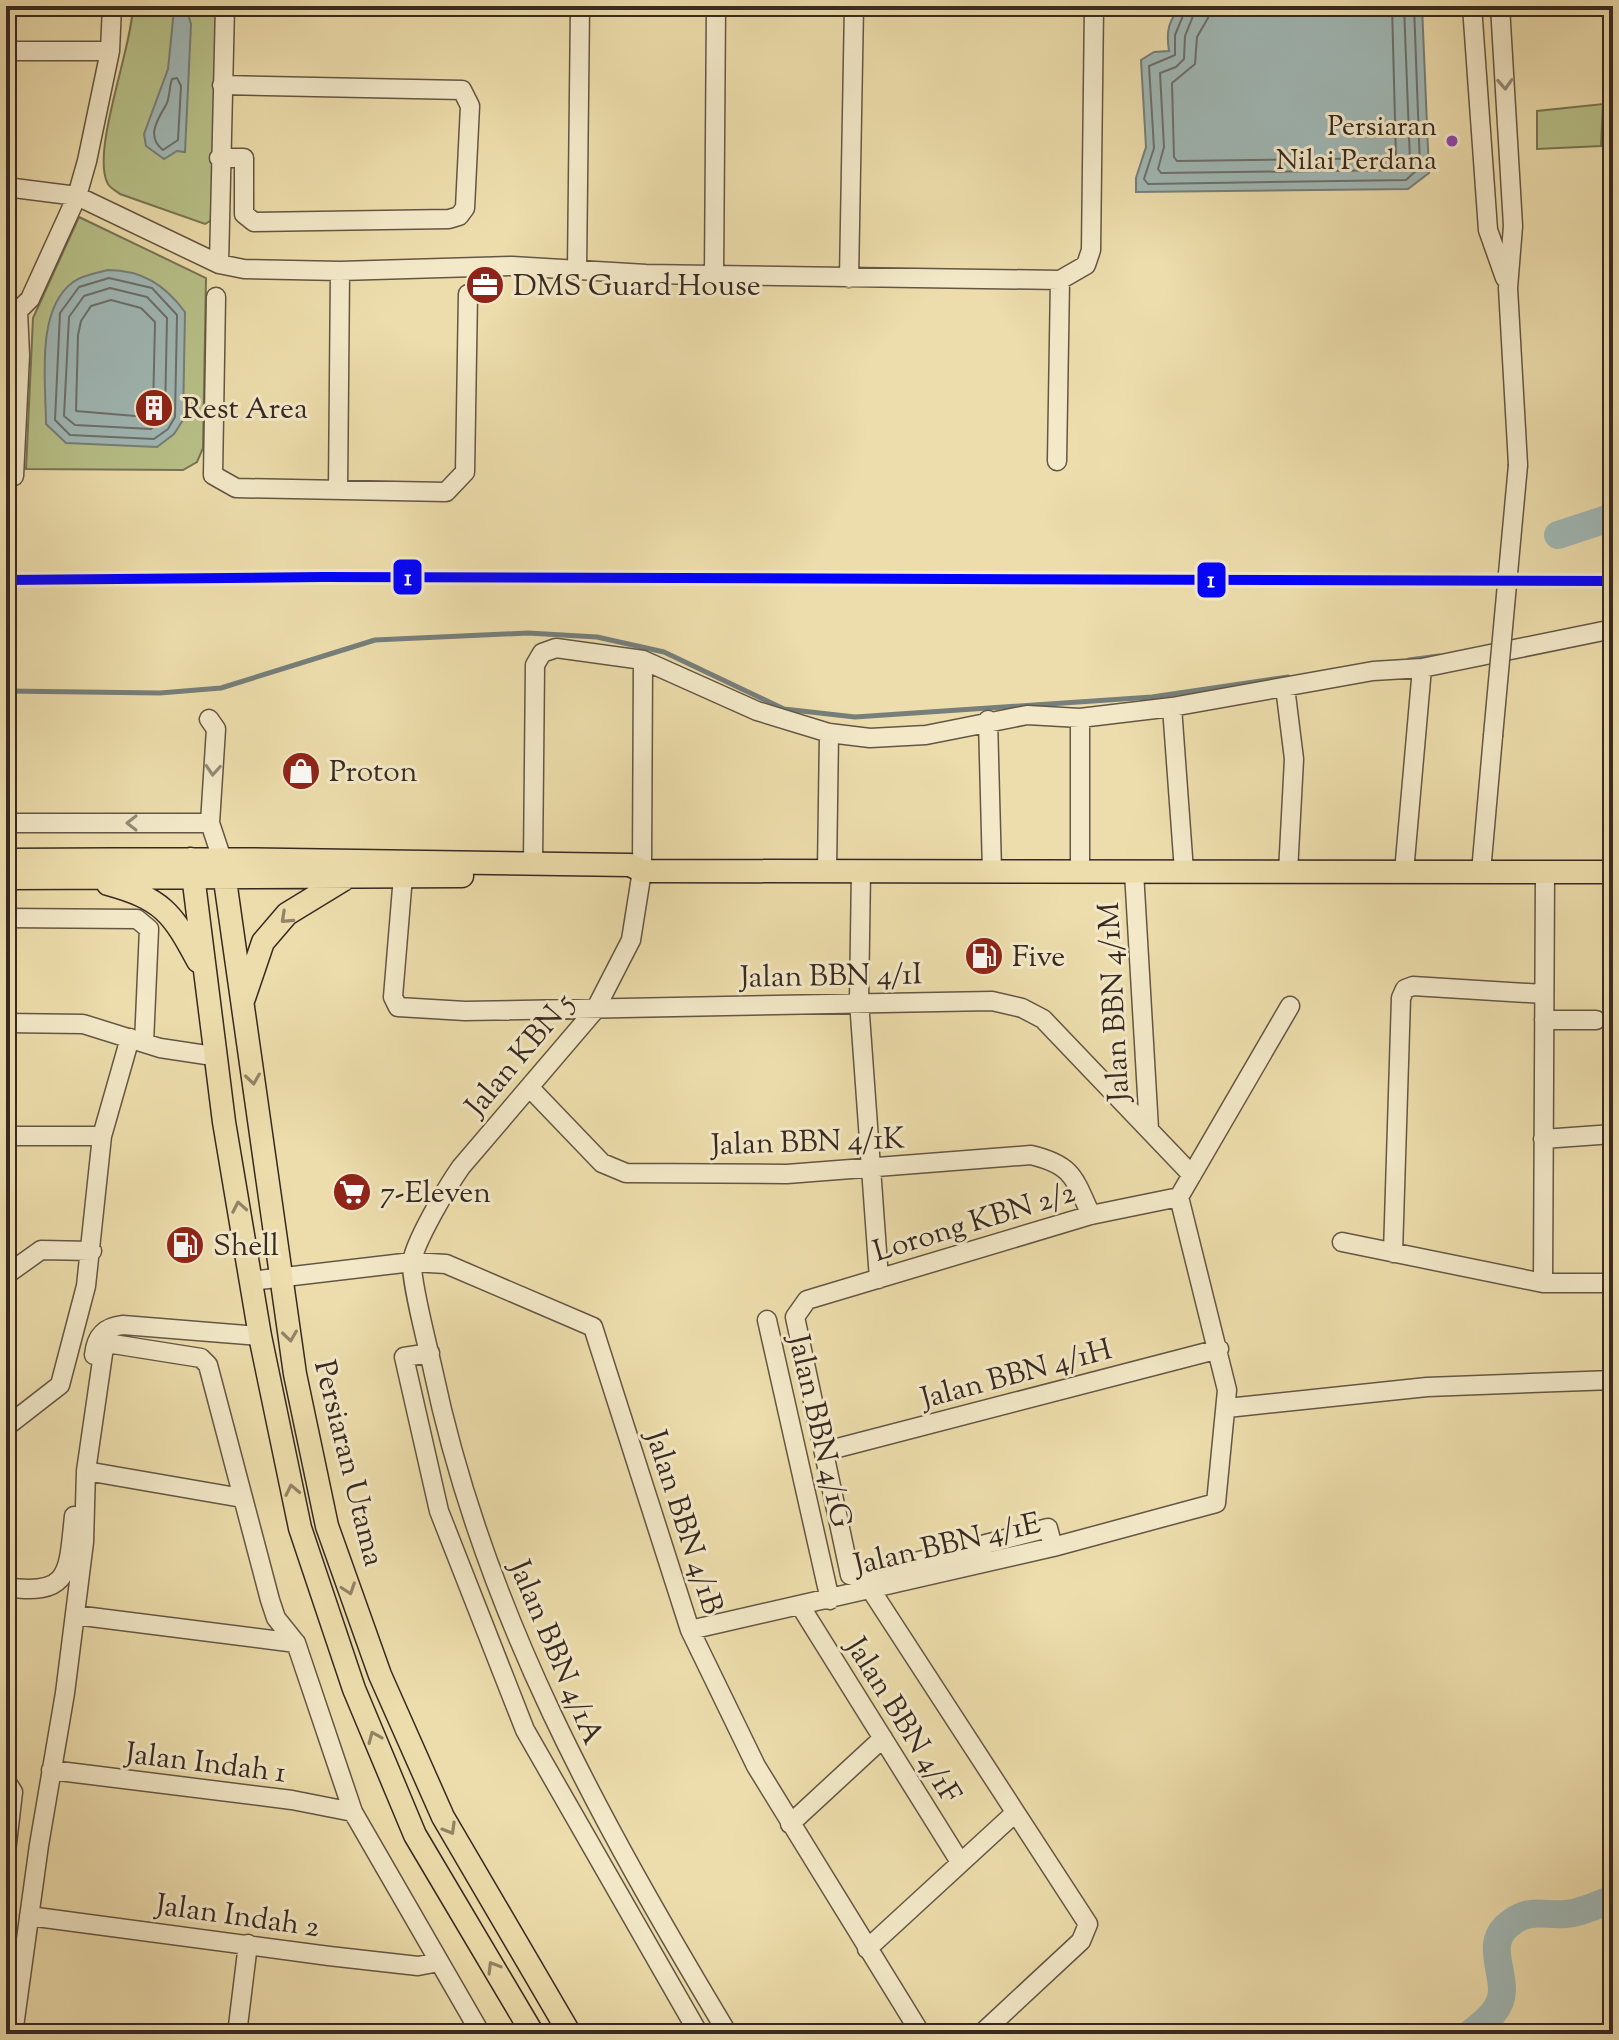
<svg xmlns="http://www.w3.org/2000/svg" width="1619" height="2040" viewBox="0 0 1619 2040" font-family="'Sorts Mill Goudy',serif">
<rect width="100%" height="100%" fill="#edddac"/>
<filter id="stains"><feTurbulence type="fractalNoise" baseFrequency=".0025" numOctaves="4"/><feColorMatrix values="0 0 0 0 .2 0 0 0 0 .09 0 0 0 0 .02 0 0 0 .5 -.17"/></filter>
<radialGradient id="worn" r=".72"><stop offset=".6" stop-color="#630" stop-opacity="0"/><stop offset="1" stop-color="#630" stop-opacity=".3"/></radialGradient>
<path fill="#b8c189" stroke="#787556" stroke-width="2" d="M 133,6 L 221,6 L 215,218 L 205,224 L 120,194 C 115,190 109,188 107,182 C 92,148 132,48 133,6 Z
M 1603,104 L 1601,146 L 1537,149 L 1537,111 Z
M 79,217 L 206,278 L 203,448 L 197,462 L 183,470 L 26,469 L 33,318 Z"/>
<path fill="#a0b8b6" stroke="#767f7b" stroke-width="2" d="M 1182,6 L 1422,6 L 1429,173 L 1408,189 L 1136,192 L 1136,178 L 1146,147 L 1141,60 L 1154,52 L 1169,51 C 1166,32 1168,20 1182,6 Z
M 181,9 L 187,11 L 191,24 L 185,152 L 177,151 L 164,159 L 146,146 L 144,134 L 168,69 L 174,10 Z
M 108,270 C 142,270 165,285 185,312 L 183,420 L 174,434 L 157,447 L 66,443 L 46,424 C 46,383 35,310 73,282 C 82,275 96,273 108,270 Z"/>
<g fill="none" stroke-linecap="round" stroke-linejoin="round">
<path stroke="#6c706c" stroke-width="2" d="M 1187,6 L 1175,35 L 1175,55 L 1149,66 L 1154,148 L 1144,179 L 1148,184 L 1406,180 L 1420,167 L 1414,6
M 1197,6 L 1185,36 L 1184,59 L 1176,67 L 1160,73 L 1164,147 L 1158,169 L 1161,173 L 1403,170 L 1410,162 L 1404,6
M 1209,6 L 1208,18 L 1197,37 L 1195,64 L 1172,83 L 1174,157 L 1177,161 L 1396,158 L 1392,6
M 177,78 L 181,86 L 178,140 L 163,150 C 146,137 157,120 166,105 C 170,98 169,87 172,79 Z
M 109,278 L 152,288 L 177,315 L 175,417 L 168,429 L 154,439 L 70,435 L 55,420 L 60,313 L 79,287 Z
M 110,288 L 147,297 L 167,318 L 165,414 L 151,429 L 75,425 L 64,416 L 69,317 L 84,296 Z
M 111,300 L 141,308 L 155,322 L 153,410 L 147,417 L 76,411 L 78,335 L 81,321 L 91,306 Z"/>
<path stroke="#767f7b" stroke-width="5" d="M 1409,660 L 1439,656
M 6,691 L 160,693 L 221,688 L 375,640 L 528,633 L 597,637 L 664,652 L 784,709 L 855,717 L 1152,697 L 1288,677"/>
<path stroke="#a0b8b6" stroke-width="28" d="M 1558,535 L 1613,517
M 1470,2034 C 1484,2023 1502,2010 1502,1990 C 1502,1965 1485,1940 1512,1922 C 1531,1908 1545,1916 1566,1914 C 1581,1913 1599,1904 1613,1899"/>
<defs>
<path id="minor" d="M 1472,6 L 1488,230 L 1505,278
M 1500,6 L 1513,226 L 1508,288 L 1518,465
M 6,51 L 110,51
M 219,158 L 244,158 L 244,214 L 254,222 L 449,219 L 459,216 L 465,208 L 470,106 L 462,90 L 222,85
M 6,187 L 77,196 L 219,264 L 244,269 L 340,271 L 512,266 L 646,274 L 1060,280 L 1086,265 L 1091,250 L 1094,6
M 219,264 L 225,6
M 577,270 L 580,6
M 714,275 L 716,6
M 849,278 L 854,6
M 216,297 L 213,475 L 236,488 L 446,492 L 465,472 L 468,294
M 1057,461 L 1060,280
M 14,476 L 20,355 L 18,311 L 30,299 L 77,196 L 87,161 L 110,51 L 112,6
M 338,490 L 340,271
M 643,660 L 642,871 L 631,940 L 595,1010 L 461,1167 C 449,1184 413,1244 412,1263 C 411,1283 428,1347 433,1370 C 484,1614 601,1822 728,2034
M 1285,687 L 1294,759 L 1288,872
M 1172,707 L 1184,871
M 209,719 L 216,729 L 210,823 L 222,859
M 988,720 L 992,871
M 6,823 L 210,823
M 533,863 L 535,665 L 542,653 L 556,648 L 643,660 L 757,711 L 829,733 L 870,738 L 926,735 L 1027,715 L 1080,718 L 1172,707 L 1373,671 L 1422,668 L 1613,629
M 827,871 L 829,733
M 861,871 L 859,1001 L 879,1279
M 1080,871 L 1080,718
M 1134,872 L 1149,1129
M 1404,872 L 1422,668
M 1481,872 L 1493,736
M 403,876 L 393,997 L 398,1007 L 465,1011 L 992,1001 L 1022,1008 L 1043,1019 L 1192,1175
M 6,918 L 137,919 L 149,929 L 144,1043
M 1544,1020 L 1596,1020
M 6,1023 L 83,1024 L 160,1048 L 213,1056
M 530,1088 L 602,1163 L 626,1173 L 787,1174 L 1031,1155 C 1073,1165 1074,1178 1091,1215
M 6,1136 L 102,1136
M 1543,1139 L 1613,1134
M 1342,1242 L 1543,1283 L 1613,1283
M 1393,1253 L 1401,998 L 1405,989 L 1413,986 L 1544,994
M 6,1275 L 41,1250 L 92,1251
M 251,1281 L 412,1262 L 446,1264 L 593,1327 L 690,1630 L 756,1766 L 921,2034
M 1543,1283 L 1545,872
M 767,1320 L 830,1600
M 430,1353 L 404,1357 L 439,1511 L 525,1730 L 699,2034
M 94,1355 C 96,1336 104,1327 123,1325 L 260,1336
M 1227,1408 L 1427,1387 L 1613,1380
M 6,1427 L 60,1385 L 86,1286 L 102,1136 L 130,1038
M 826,1451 L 1219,1349
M 86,1471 L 242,1498
M 1053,1547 L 1048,1528 L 857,1577 L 850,1575 L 795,1317 L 807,1300 L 1091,1215 L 1179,1197
M 6,1587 C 72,1597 68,1570 74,1516
M 871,1590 L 1088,1924 L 1081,1941 L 981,2034
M 801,1607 L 960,1862
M 75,1615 L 296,1643 L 353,1812 L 481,2034
M 690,1630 L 1053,1547 L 1216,1503 L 1227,1390 L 1179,1197 L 1290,1006
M 51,1770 L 292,1800 L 353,1812
M 6,1781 L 13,1792 L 6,1852
M 790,1824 L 883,1738
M 29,1916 L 329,1956 L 418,1966 L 439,1962
M 867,1949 L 1015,1813
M 13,2034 L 39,1845 L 65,1693 L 84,1542 L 86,1471 L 104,1347 L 113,1344 L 201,1358 L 208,1365 L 270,1600 L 276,1618 L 296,1643
M 237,2034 L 248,1944"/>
<path id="major" d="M 191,859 L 224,1122 L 260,1336 L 300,1528 L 354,1689 L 415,1835 L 533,2034
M 222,859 L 295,1374 L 327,1526 L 380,1675 L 443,1817 L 570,2034
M 6,860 L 222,859 L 630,865 L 642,871 L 1613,872
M 6,878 L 462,876
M 108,884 C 162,899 172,912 198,961
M 244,998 L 263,942 L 287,914 L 346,878"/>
</defs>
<use href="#minor" stroke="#645644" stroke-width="21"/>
<use href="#major" stroke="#372922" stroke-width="25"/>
<use href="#minor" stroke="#f3e9c9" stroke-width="18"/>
<use href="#major" stroke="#edddac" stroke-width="22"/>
<defs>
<path id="minor-bridge" d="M 1493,736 L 1518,465"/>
</defs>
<use href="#minor-bridge" stroke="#645644" stroke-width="21" stroke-linecap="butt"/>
<use href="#minor-bridge" stroke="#f3e9c9" stroke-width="18"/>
<defs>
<path id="rail-1" d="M 6,580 L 323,577 L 1613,581"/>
</defs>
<use href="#rail-1" stroke="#f3e9c9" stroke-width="16"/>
<use href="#rail-1" stroke="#00f" stroke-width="10"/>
</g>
<defs><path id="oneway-chevron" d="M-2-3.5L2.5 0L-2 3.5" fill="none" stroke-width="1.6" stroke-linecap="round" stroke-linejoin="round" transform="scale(2)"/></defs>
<g stroke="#958976">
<use href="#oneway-chevron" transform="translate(1505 84) rotate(87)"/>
<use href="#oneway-chevron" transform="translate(213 770) rotate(94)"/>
<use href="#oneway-chevron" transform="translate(132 823) rotate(-180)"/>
</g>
<g stroke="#928367">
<use href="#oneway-chevron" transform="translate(286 918) rotate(137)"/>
<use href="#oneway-chevron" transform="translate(253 1079) rotate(82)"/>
<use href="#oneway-chevron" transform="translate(239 1207) rotate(-100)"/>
<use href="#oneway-chevron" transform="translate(290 1336) rotate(82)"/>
<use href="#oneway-chevron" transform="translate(292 1490) rotate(-102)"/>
<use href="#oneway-chevron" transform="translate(349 1589) rotate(71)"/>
<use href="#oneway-chevron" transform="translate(374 1737) rotate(-113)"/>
<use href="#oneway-chevron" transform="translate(450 1829) rotate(60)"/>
<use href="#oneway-chevron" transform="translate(493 1967) rotate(-121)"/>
</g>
<defs>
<symbol id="office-disc" viewBox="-11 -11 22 22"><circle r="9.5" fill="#8f2418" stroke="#f3e9c9"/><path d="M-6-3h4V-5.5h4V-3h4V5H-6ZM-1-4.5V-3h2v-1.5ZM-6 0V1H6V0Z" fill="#fff"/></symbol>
<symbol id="building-disc" viewBox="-11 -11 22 22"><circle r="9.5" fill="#8f2418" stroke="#f3e9c9"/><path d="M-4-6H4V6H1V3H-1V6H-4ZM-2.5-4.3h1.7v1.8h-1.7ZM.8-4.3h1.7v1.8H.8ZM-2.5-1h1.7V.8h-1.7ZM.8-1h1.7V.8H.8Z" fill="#fff"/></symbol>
<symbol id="shop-disc" viewBox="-11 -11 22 22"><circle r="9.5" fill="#8f2418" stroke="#f3e9c9"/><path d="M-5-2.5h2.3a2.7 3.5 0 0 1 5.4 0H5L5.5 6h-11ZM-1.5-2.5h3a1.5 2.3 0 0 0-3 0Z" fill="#fff"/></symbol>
<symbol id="fuel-disc" viewBox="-11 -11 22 22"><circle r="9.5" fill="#8f2418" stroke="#f3e9c9"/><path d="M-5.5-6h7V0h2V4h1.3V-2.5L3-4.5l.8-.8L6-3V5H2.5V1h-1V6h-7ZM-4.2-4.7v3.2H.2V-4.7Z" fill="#fff"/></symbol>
<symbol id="supermarket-disc" viewBox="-11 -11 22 22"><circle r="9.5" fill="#8f2418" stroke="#f3e9c9"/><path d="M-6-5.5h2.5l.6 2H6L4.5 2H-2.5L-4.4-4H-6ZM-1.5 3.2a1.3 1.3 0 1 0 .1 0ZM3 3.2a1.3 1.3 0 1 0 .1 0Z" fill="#fff"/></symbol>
</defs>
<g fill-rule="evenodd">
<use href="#office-disc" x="463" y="263" width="44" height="44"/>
<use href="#building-disc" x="132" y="386" width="44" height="44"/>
<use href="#shop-disc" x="279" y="749" width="44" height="44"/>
<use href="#fuel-disc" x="962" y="934" width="44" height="44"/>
<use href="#supermarket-disc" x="330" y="1170" width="44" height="44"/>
<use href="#fuel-disc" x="163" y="1223" width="44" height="44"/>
</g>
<circle fill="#8e44ad" stroke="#f3e9c9" stroke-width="3" cx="1452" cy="141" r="7"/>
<g text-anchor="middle" stroke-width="6" stroke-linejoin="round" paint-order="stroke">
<g font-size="28" fill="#372922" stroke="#f3e9c9" text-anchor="end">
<text x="1437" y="135">Persiaran<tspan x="1437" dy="34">Nilai Perdana</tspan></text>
</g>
<g font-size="30" fill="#372922" stroke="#f3e9c9" text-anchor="start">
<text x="513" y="295">DMS Guard House</text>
<text x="182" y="418">Rest Area</text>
<text x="329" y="781">Proton</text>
<text x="1012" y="966">Five</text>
<text x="380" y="1202">7-Eleven</text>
<text x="213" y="1255">Shell</text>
</g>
<g font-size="30" fill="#372922" stroke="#f3e9c9">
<text transform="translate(831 975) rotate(-1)" y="10">Jalan BBN 4/1I</text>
<text transform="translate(1113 1002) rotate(-93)" y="10">Jalan BBN 4/1M</text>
<text transform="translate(519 1054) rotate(-50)" y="10">Jalan KBN 5</text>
<text transform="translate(808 1141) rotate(-2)" y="10">Jalan BBN 4/1K</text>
<text transform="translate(974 1221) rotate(-17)" y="10">Lorong KBN 2/2</text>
<text transform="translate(1016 1373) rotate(-15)" y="10">Jalan BBN 4/1H</text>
<text transform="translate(821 1431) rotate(77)" y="10">Jalan BBN 4/1G</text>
<text transform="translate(350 1463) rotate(76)" y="10">Persiaran Utama</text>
<text transform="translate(685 1522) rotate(72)" y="10">Jalan BBN 4/1B</text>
<text transform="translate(947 1543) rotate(-13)" y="10">Jalan BBN 4/1E</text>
<text transform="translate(557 1652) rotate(67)" y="10">Jalan BBN 4/1A</text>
<text transform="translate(904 1720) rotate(58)" y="10">Jalan BBN 4/1F</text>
<text transform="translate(206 1762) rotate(7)" y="10">Jalan Indah 1</text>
<text transform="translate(238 1915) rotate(8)" y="10">Jalan Indah 2</text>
</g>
</g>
<g stroke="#f3e9c9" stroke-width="3">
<rect x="392" y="558" width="31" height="38" rx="8" fill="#00f"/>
<rect x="1196" y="561" width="31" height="38" rx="8" fill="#00f"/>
</g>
<g font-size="22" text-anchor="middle" font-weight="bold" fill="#fff">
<text x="408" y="585">1</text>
<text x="1211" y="587">1</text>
</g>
<rect width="1619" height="2040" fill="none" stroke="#edddac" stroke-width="32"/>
<rect x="8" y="8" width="1603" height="2024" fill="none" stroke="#372922" stroke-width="4"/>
<rect x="16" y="16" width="1587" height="2008" fill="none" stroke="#372922" stroke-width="2"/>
<rect width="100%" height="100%" filter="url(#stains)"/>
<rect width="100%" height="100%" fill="url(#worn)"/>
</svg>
